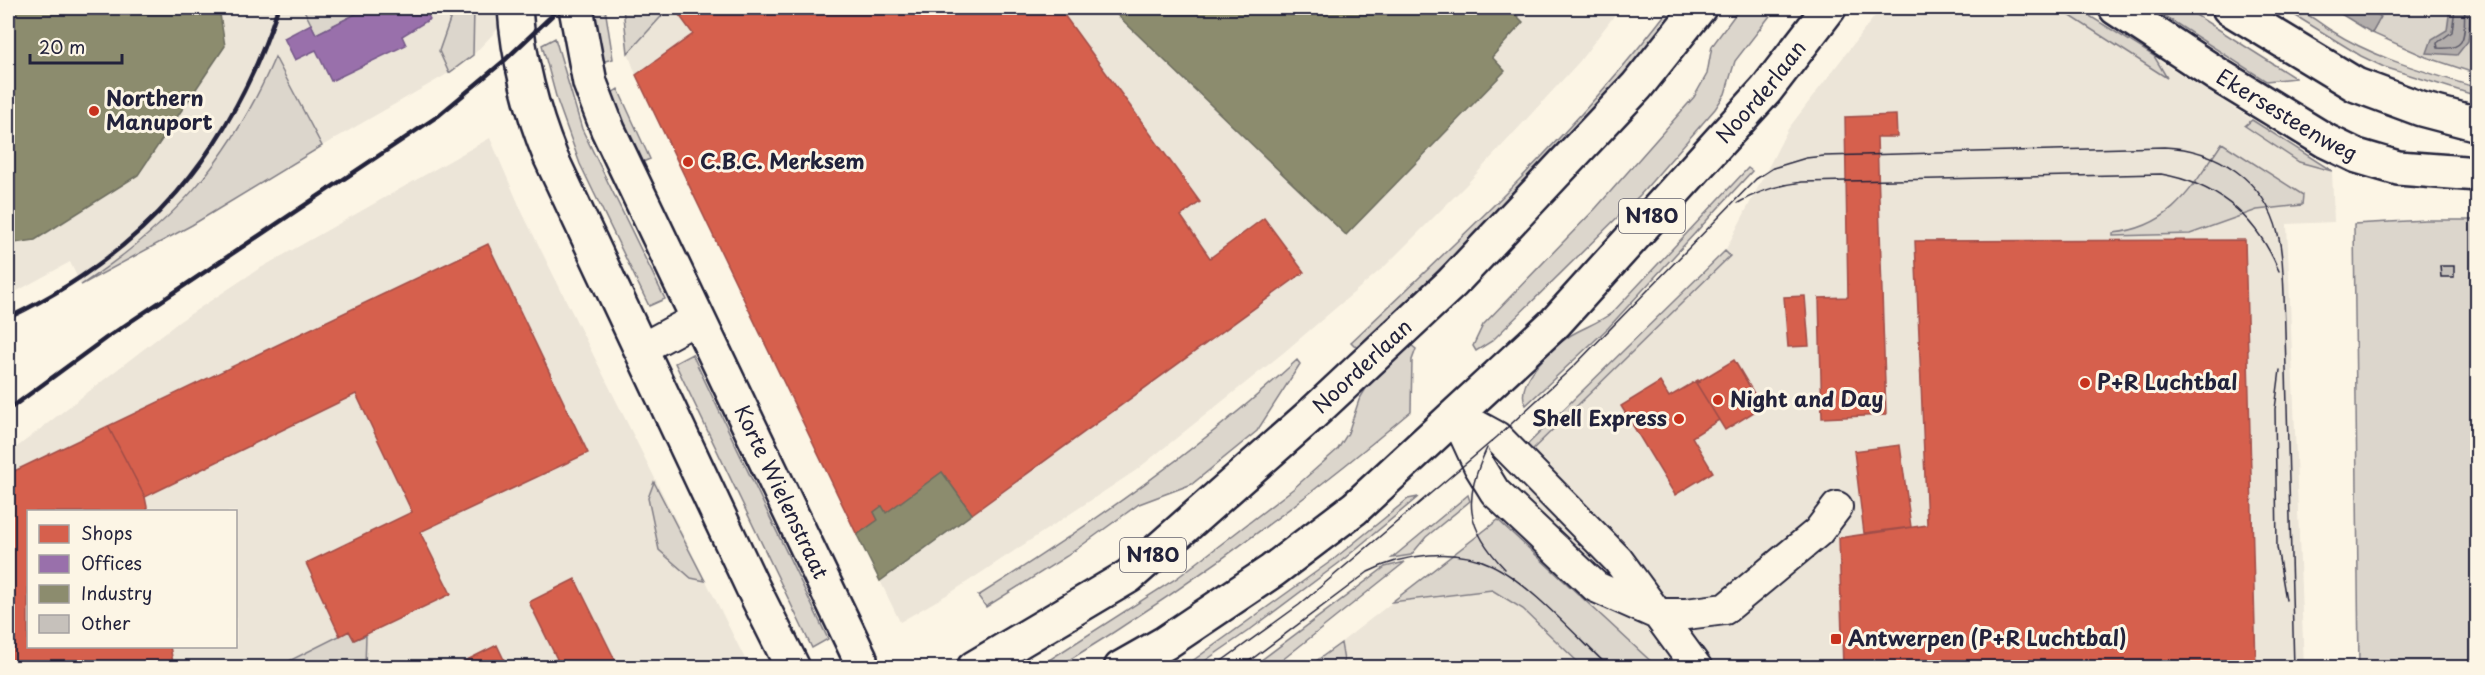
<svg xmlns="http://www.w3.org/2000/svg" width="2485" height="675" viewBox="0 0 2485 675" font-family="'Playpen Sans',sans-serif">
<rect width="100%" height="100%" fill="#fcf5e5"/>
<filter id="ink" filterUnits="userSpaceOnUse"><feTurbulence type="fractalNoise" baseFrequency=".0167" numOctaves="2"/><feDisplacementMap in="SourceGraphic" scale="12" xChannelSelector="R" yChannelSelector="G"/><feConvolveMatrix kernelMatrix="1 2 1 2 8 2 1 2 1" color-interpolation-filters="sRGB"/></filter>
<g filter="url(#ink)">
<path fill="#ece5d8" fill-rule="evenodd" d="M 8,8 L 518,8 L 473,55 L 449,73 L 322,146 L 192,225 L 81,285 L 70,262 L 8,296 Z
M 623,8 L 1620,8 L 1579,62 L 1466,185 L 1385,266 L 1283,353 L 1135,471 L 955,590 L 900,622 L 636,75 L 628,53 Z
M 1881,8 L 2077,8 L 2332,171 L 2334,222 L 2287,224 L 2304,667 L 1308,668 L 1498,520 L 1549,464 L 1527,445 L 1725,251 L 1788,129 Z
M 490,138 L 522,212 L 749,667 L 8,667 L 8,454 L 180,321 L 257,270 ZM 28,512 L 236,512 L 236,646 L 28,646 Z"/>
<path fill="#dcd6cc" stroke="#7f7c84" stroke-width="1.5" d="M 303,8 L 353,8 L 356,14 L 316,34 Z
M 454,8 L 474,8 L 473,55 L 449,73 L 439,51 Z
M 593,8 L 605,8 L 613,59 L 601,62 Z
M 623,8 L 669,8 L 628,53 Z
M 1670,8 L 1680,8 C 1586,132 1470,241 1357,348 L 1351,342 C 1464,236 1576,131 1670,8 Z
M 1740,8 L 1776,8 L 1735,61 L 1725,94 L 1715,109 L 1640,195 L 1492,341 L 1476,351 L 1473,346 L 1483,325 L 1596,208 L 1694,97 L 1707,74 L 1712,46 Z
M 2058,8 L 2077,8 L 2154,56 L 2167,78 Z
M 2152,8 L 2185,8 L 2295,78 L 2266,81 Z
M 2283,8 C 2302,7 2316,21 2332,31 C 2376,59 2427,72 2477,88 L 2477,96 L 2384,67 L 2361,56 Z
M 2351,8 L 2477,8 L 2477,74 L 2426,57 L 2372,33 L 2377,24 Z
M 555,38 L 582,129 L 665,299 L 649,306 L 580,164 L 557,100 L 542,45 Z
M 275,57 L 322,146 L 192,225 L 81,285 C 174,223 231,160 275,57 Z
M 618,89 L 650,159 L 640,163 L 612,93 Z
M 2252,120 L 2332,171 L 2299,162 L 2245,126 Z
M 2222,143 L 2303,195 L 2302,205 L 2257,210 L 2190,234 L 2113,236 L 2113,233 C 2172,227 2191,189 2222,143 Z
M 1748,168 L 1752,171 L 1608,328 L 1526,405 C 1513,383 1554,346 1571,335 C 1585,327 1600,322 1613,312 Z
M 2425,220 L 2477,220 L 2477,667 L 2359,667 L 2354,224 Z
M 1725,251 L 1730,256 L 1532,450 L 1527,445 Z
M 1411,345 L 1416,349 L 1412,360 L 1411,411 C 1299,506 1183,591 1058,667 L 1038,667 L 1177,578 L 1293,489 L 1338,449 L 1348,433 L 1359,400 L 1368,385 Z
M 692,354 L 828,639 L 812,648 L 675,363 Z
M 1297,360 L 1300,364 L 1257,431 L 1192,484 L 1139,504 L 1067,556 L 986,607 L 978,596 C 1090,525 1199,450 1297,360 Z
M 654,482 L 705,581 L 691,578 L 659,550 L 648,498 Z
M 1468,495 L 1470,501 L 1426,537 L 1411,555 L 1392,558 Z
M 1418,497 L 1339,563 L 1251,629 L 1196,667 L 1184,667 L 1334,559 L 1408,499 Z
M 1498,520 L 1657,667 L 1583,667 L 1523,609 L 1492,590 L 1392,602 Z
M 1405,562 L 1281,661 L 1272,667 L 1252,667 L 1385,567 Z
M 349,631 L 354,640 L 366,635 L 365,667 L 292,667 L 289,661 Z
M 1341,643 L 1345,667 L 1308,667 Z"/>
<path fill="#b2adab" stroke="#78757e" stroke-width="1.5" d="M 2331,8 L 2367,8 L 2381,17 L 2372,33 Z
M 2450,8 L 2471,8 L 2468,41 L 2457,55 L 2427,53 L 2432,39 L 2447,30 Z"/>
<path fill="#d6604d" stroke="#a04d48" stroke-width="1.5" d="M 674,8 L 1059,8 L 1200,202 L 1181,216 L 1210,258 L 1264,218 L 1304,272 L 972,514 L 942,472 L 886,513 L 882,506 L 874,512 L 878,520 L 857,535 L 636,75 L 693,34 Z
M 1896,115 L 1897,137 L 1877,137 L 1886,415 L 1822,418 L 1819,298 L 1848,297 L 1845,117 Z
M 2245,240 L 2256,668 L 1843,668 L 1839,538 L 1927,525 L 1915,241 Z
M 488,244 L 588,453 L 420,532 L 451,594 L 354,640 L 349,631 L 340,636 L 306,563 L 412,512 L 356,394 L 145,497 L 108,426 Z
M 1805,296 L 1809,346 L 1788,347 L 1784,297 Z
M 1734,360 L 1762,407 L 1725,430 L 1696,383 Z
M 1698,380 L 1700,382 L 1696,383 L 1719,420 L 1692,437 L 1713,472 L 1675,495 L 1621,406 L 1660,382 L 1669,397 Z
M 108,426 L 145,497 L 148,512 L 28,512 L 28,646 L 170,646 L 174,668 L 8,668 L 8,474 Z
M 1900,445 L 1911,527 L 1864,533 L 1854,451 Z
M 575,579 L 619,668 L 540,668 L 557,659 L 529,602 Z
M 497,645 L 508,668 L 451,668 Z"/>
<path fill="#9970ab" stroke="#755989" stroke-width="1.5" d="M 353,8 L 424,8 L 430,19 L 402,36 L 406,45 L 331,81 L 316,50 L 295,60 L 284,38 L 311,24 L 316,34 L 356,14 Z"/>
<path fill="#8c8c6e" stroke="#6c6c5f" stroke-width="1.5" d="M 8,8 L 219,8 L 225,46 L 138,175 L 35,240 L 8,244 Z
M 1110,8 L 1509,8 L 1523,22 L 1492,57 L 1505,71 L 1346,235 Z
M 942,472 L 972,514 L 880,581 L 857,535 L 878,520 L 874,512 L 882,506 L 886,513 Z"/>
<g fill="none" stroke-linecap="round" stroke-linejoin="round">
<path stroke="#5c5a68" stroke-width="1.5" d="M 2455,8 L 2452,32 L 2437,43 L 2438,48 C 2470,51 2463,32 2465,8"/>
</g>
<path fill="#c6c1bb" stroke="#22223b" stroke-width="1.5" d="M 2440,266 L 2454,266 L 2454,277 L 2441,277 Z"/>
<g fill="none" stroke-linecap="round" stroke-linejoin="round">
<defs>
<path id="street" d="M 641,349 L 698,318
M 1455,414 L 1479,466 L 1495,492 L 1596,587 L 1657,614 L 1686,614 L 1725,609 L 1818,532 L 1837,507
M 1455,414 L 1497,437 L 1618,560 L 1697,668"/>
<g id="secondary">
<path d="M 515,8 C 518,57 532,112 551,158 L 752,586 L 793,668"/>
<path id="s1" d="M 576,8 L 590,83 L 608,130 L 860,658 L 860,668"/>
<path id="s2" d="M 2116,8 L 2218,75 L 2326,141 L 2357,156 L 2398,168 L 2478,174"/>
<path d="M 2229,8 L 2356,85 L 2421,109 L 2478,124"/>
</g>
<g id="primary">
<path id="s3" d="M 974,668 L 1129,576 L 1311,415 L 1452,283 L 1637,86 L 1699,8"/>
<path id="s4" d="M 1121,668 L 1165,643 L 1272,571 L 1355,508 L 1555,323 L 1766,90 L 1829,8"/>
</g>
</defs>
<use href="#street" stroke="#22223b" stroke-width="34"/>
<use href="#secondary" stroke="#22223b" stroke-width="38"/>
<use href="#primary" stroke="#22223b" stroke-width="38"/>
<use href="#street" stroke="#fcf5e5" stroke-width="30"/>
<use href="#secondary" stroke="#fcf5e5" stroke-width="33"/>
<use href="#primary" stroke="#fcf5e5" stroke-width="33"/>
<path stroke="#22223b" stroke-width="1.5" d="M 1738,203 C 1758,191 1779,185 1802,182 L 2161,174 C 2218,184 2257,218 2279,271
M 2280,370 L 2275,409 L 2277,547 L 2286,600
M 1487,448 C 1463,500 1465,527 1505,569
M 1212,668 L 1299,605 L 1497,437 L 1575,365 L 1756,179 L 1773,168 L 1806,158 L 1824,156 L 2164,147 C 2217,149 2265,180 2278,234 C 2283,253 2283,274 2284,294 L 2294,668
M 1240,668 L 1368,572 C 1403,554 1455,547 1492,565 C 1529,583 1578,638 1610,668"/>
<path stroke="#22223b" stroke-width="4.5" d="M 8,318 C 145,253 231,152 278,8
M 8,410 L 106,338 L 438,116 L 505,60 L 560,8"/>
</g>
</g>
<g fill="#c8321e" stroke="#fcf5e5" stroke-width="2">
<circle cx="94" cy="111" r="6"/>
<circle cx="688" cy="162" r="6"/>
<circle cx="2085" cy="383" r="6"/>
<circle cx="1718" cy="400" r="6"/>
<circle cx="1679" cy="419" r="6"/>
<rect x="1830" y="633" width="12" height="12" rx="3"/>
</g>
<g text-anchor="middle" stroke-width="6" stroke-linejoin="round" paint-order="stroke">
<g fill="#fcf5e5" stroke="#63616e" stroke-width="1.5">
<rect x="1619" y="199" width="66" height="34" rx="4.5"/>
<rect x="1120" y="538" width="66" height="34" rx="4.5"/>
</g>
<g font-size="20" font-weight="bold" fill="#22223b">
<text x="1652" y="223">N180</text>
<text x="1153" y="562">N180</text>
</g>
<g font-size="21" fill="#22223b" stroke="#fcf5e5">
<text dy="7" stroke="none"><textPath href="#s4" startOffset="866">Noorderlaan</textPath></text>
<text dy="7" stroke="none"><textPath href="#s2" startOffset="202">Ekersesteenweg</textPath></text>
<text dy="7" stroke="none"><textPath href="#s3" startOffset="494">Noorderlaan</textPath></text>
<text dy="7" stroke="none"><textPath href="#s1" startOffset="528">Korte Wielenstraat</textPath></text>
</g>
<g font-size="21" font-weight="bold" fill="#22223b" stroke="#fcf5e5" text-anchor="start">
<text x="106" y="106">Northern<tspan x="106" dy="24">Manuport</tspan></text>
<text x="700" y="169">C.B.C. Merksem</text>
<text x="2097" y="390">P+R Luchtbal</text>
<text x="1730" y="407">Night and Day</text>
<text x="1667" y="426" text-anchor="end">Shell Express</text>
<text x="1848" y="646">Antwerpen (P+R Luchtbal)</text>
</g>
</g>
<rect width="2485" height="675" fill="none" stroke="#fcf5e5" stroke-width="30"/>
<rect x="15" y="15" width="2455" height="645" fill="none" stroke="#22223b" stroke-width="2" filter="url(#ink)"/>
<rect x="27" y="510" width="210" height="138" fill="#fcf5e5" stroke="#a5a1a1" stroke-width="1.5"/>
<rect x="39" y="525" width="30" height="18" fill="#d6604d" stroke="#a5a1a1" stroke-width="1.5"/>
<text x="81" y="540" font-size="18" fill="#22223b">Shops</text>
<rect x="39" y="555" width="30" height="18" fill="#9970ab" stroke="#a5a1a1" stroke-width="1.5"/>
<text x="81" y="570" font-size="18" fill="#22223b">Offices</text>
<rect x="39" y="585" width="30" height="18" fill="#8c8c6e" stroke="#a5a1a1" stroke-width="1.5"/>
<text x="81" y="600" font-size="18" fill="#22223b">Industry</text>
<rect x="39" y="615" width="30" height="18" fill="#c6c1bb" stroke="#a5a1a1" stroke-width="1.5"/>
<text x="81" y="630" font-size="18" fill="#22223b">Other</text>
<path d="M30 54v9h92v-9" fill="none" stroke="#22223b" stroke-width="3"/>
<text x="39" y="54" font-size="18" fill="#22223b" stroke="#fcf5e5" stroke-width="4.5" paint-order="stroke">20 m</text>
</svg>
